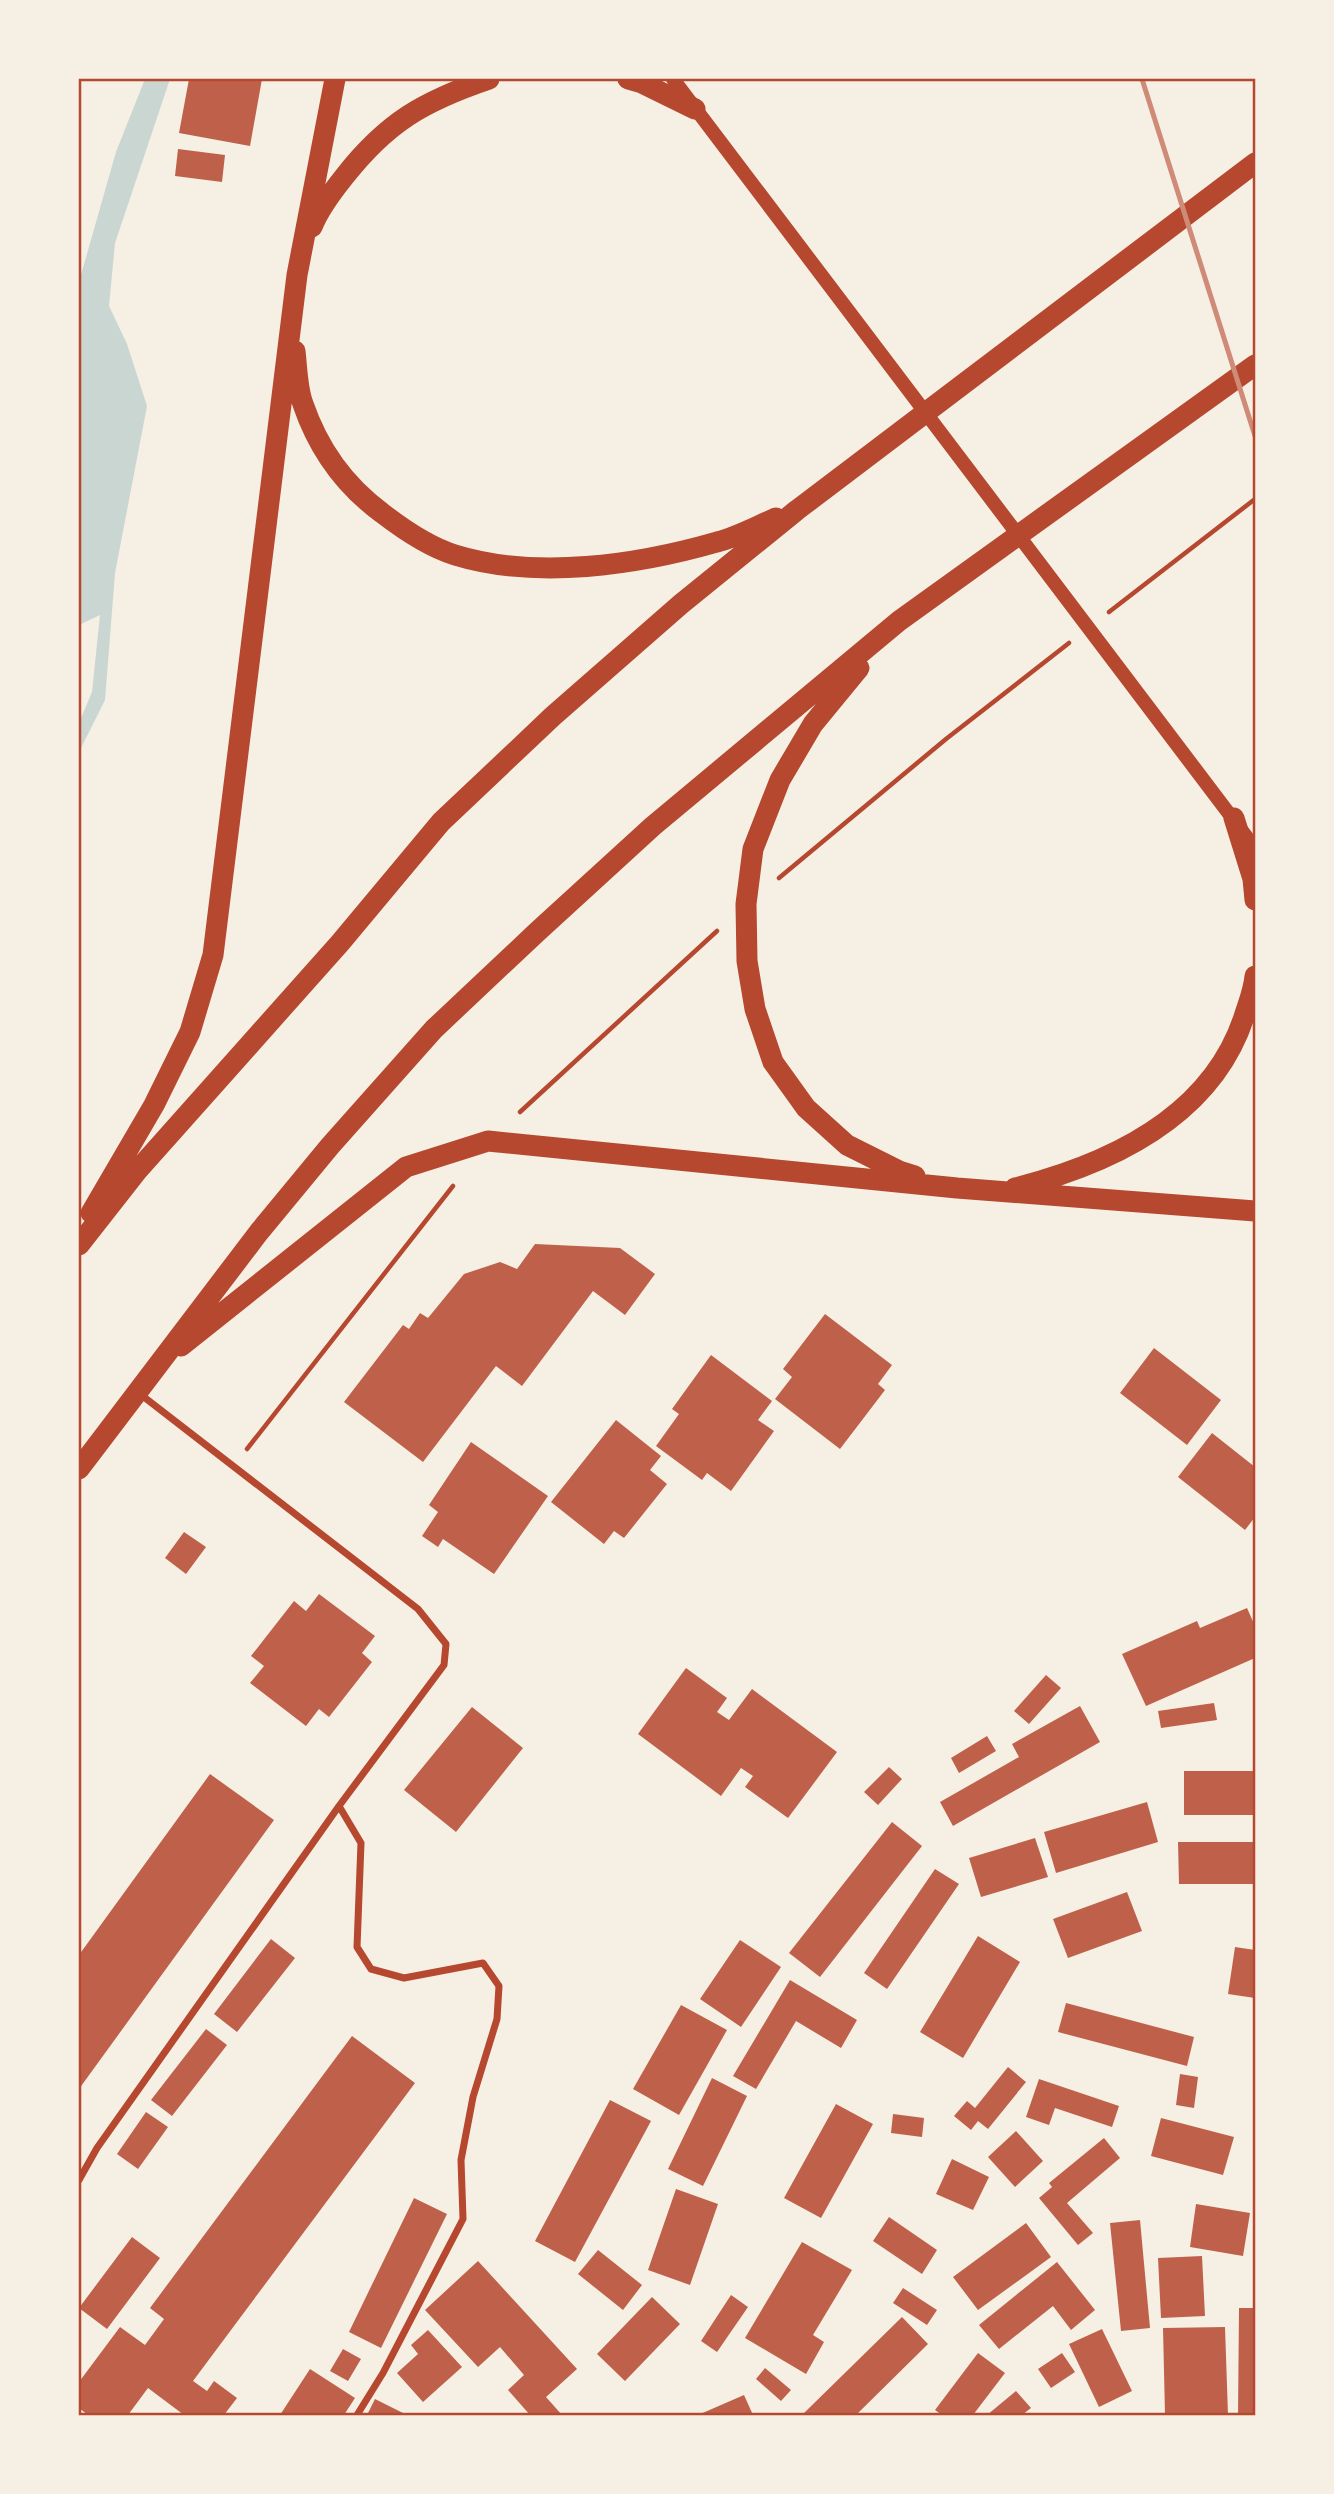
<svg xmlns="http://www.w3.org/2000/svg" width="1334" height="2494" viewBox="0 0 1334 2494" font-family="'Sofia Sans Condensed',sans-serif">
<rect width="100%" height="100%" fill="#f6efe4"/>
<path fill="#c9d6d2" d="M 145,79 L 170,79 L 115,243 L 109,306 L 127,344 L 147,406 L 115,573 L 105,700 L 79,752 L 79,723 L 92,692 L 100,615 L 79,625 L 79,282 L 116,152 Z"/>
<path fill="#bf614a" d="M 189,79 L 262,79 L 250,146 L 179,133 Z
M 178,149 L 225,155 L 222,182 L 175,176 Z
M 535,1244 L 620,1248 L 655,1274 L 625,1315 L 593,1291 L 522,1386 L 496,1366 L 423,1462 L 344,1402 L 403,1325 L 409,1329 L 420,1313 L 428,1318 L 464,1274 L 500,1262 L 517,1269 Z
M 825,1314 L 892,1365 L 878,1384 L 885,1390 L 840,1449 L 775,1399 L 792,1377 L 783,1369 Z
M 1154,1348 L 1221,1400 L 1187,1445 L 1120,1393 Z
M 711,1355 L 772,1401 L 758,1420 L 774,1431 L 731,1491 L 707,1473 L 702,1480 L 656,1446 L 679,1414 L 672,1409 Z
M 616,1420 L 661,1456 L 650,1470 L 667,1484 L 624,1538 L 614,1531 L 604,1544 L 551,1502 Z
M 1212,1433 L 1255,1467 L 1255,1517 L 1245,1530 L 1178,1477 Z
M 471,1442 L 548,1496 L 494,1574 L 443,1539 L 438,1547 L 422,1536 L 438,1512 L 429,1505 Z
M 184,1532 L 206,1547 L 186,1574 L 165,1558 Z
M 319,1594 L 375,1636 L 362,1653 L 372,1662 L 329,1717 L 319,1709 L 306,1726 L 250,1683 L 264,1666 L 251,1656 L 294,1601 L 306,1611 Z
M 1247,1608 L 1255,1626 L 1255,1658 L 1146,1706 L 1122,1654 L 1197,1621 L 1200,1628 Z
M 686,1668 L 727,1698 L 717,1712 L 729,1720 L 752,1689 L 837,1752 L 788,1818 L 745,1787 L 753,1776 L 741,1768 L 721,1796 L 638,1734 Z
M 1046,1675 L 1061,1688 L 1029,1724 L 1014,1711 Z
M 1214,1703 L 1217,1720 L 1161,1728 L 1158,1711 Z
M 1080,1706 L 1100,1742 L 953,1826 L 940,1802 L 1019,1757 L 1012,1744 Z
M 472,1707 L 523,1748 L 456,1832 L 404,1790 Z
M 987,1736 L 996,1751 L 959,1773 L 951,1758 Z
M 889,1767 L 902,1779 L 878,1805 L 864,1792 Z
M 1184,1771 L 1255,1771 L 1255,1815 L 1184,1815 Z
M 210,1774 L 274,1820 L 79,2089 L 79,1955 Z
M 1147,1802 L 1158,1842 L 1056,1873 L 1044,1832 Z
M 892,1822 L 922,1846 L 820,1977 L 789,1953 Z
M 1035,1838 L 1048,1877 L 981,1897 L 969,1858 Z
M 1178,1842 L 1255,1842 L 1255,1884 L 1179,1884 Z
M 935,1869 L 959,1884 L 887,1989 L 864,1973 Z
M 1127,1892 L 1142,1931 L 1068,1958 L 1053,1919 Z
M 978,1936 L 1020,1962 L 963,2058 L 920,2032 Z
M 271,1939 L 295,1958 L 237,2032 L 214,2014 Z
M 740,1940 L 781,1967 L 741,2027 L 700,1999 Z
M 1235,1947 L 1255,1950 L 1255,1998 L 1228,1994 Z
M 790,1980 L 857,2020 L 841,2048 L 796,2021 L 756,2089 L 733,2076 Z
M 1066,2003 L 1194,2037 L 1187,2066 L 1058,2032 Z
M 681,2005 L 727,2030 L 679,2115 L 633,2089 Z
M 206,2029 L 227,2045 L 172,2116 L 151,2100 Z
M 352,2036 L 415,2083 L 193,2381 L 207,2391 L 214,2381 L 237,2398 L 224,2415 L 184,2415 L 148,2388 L 128,2415 L 88,2415 L 79,2408 L 79,2382 L 120,2327 L 145,2345 L 164,2319 L 150,2308 Z
M 1008,2067 L 1026,2082 L 988,2129 L 978,2121 L 971,2130 L 954,2116 L 967,2101 L 975,2108 Z
M 1180,2074 L 1198,2077 L 1194,2108 L 1176,2105 Z
M 712,2078 L 747,2096 L 703,2186 L 668,2169 Z
M 1039,2079 L 1119,2106 L 1112,2127 L 1055,2108 L 1049,2125 L 1026,2117 Z
M 610,2100 L 651,2121 L 575,2262 L 535,2241 Z
M 836,2104 L 873,2124 L 821,2218 L 784,2198 Z
M 146,2112 L 168,2127 L 138,2169 L 117,2154 Z
M 893,2114 L 924,2118 L 922,2137 L 891,2133 Z
M 1161,2118 L 1234,2137 L 1223,2175 L 1151,2156 Z
M 1016,2131 L 1043,2161 L 1015,2187 L 988,2157 Z
M 1104,2138 L 1120,2158 L 1067,2203 L 1093,2233 L 1078,2245 L 1039,2198 L 1052,2187 L 1049,2183 Z
M 952,2159 L 989,2177 L 973,2210 L 936,2194 Z
M 676,2189 L 718,2204 L 690,2285 L 648,2270 Z
M 414,2198 L 447,2214 L 381,2348 L 349,2332 Z
M 1196,2204 L 1250,2213 L 1243,2256 L 1190,2247 Z
M 889,2217 L 937,2250 L 922,2274 L 873,2241 Z
M 1140,2220 L 1150,2328 L 1121,2331 L 1110,2223 Z
M 1026,2223 L 1051,2257 L 978,2310 L 953,2277 Z
M 132,2237 L 160,2258 L 107,2329 L 79,2308 Z
M 802,2242 L 852,2270 L 813,2335 L 824,2342 L 806,2374 L 745,2338 Z
M 598,2250 L 642,2285 L 623,2310 L 578,2274 Z
M 1202,2256 L 1205,2316 L 1161,2318 L 1158,2258 Z
M 478,2261 L 577,2369 L 546,2397 L 562,2415 L 530,2415 L 508,2390 L 524,2375 L 500,2347 L 478,2367 L 425,2310 Z
M 1057,2262 L 1095,2310 L 1071,2330 L 1053,2306 L 999,2349 L 979,2325 Z
M 903,2288 L 937,2310 L 927,2325 L 893,2303 Z
M 731,2295 L 748,2307 L 717,2352 L 701,2341 Z
M 652,2297 L 680,2324 L 625,2381 L 597,2354 Z
M 1239,2308 L 1255,2308 L 1255,2415 L 1238,2415 Z
M 902,2317 L 928,2344 L 856,2415 L 802,2415 Z
M 1225,2327 L 1228,2415 L 1165,2415 L 1163,2328 Z
M 1102,2329 L 1132,2391 L 1099,2407 L 1069,2344 Z
M 428,2330 L 462,2367 L 423,2402 L 397,2373 L 418,2354 L 411,2345 Z
M 343,2349 L 361,2359 L 348,2381 L 330,2371 Z
M 978,2353 L 1005,2373 L 973,2415 L 942,2415 L 935,2410 Z
M 1062,2353 L 1075,2372 L 1051,2388 L 1038,2369 Z
M 765,2368 L 791,2390 L 781,2401 L 756,2379 Z
M 310,2369 L 355,2398 L 344,2415 L 280,2415 Z
M 1016,2391 L 1031,2408 L 1022,2415 L 987,2415 Z
M 744,2395 L 753,2415 L 698,2415 Z
M 375,2399 L 407,2415 L 367,2415 Z"/>
<g fill="none" stroke-linecap="round" stroke-linejoin="round">
<path stroke="#b5482f" stroke-width="4.5" d="M 1109,612 L 1255,499
M 779,878 L 946,739 L 1069,643
M 520,1112 L 717,931
M 247,1449 L 453,1186"/>
<path stroke="#b5482f" stroke-width="7" d="M 339,1806 L 361,1843 L 357,1947 L 371,1969 L 404,1978 L 483,1963 L 499,1986 L 497,2019 L 473,2097 L 461,2160 L 463,2219 L 383,2373 L 357,2415
M 79,2180 L 97,2148 L 339,1806 L 444,1665 L 446,1644 L 418,1609 L 140,1394"/>
<path stroke="#b5482f" stroke-width="14" d="M 673,79 L 1255,848"/>
<path stroke="#b5482f" stroke-width="21" d="M 628,79 L 642,83 L 695,109
M 312,227 C 319,209 332,192 344,177 C 387,122 424,101 489,79
M 295,351 C 297,368 297,388 303,404 C 318,448 344,485 382,513 C 404,530 429,547 455,555 C 536,580 637,565 717,542 C 737,537 757,526 776,518
M 859,668 L 813,724 L 780,780 L 753,849 L 746,904 L 747,961 L 755,1009 L 773,1062 L 806,1108 L 847,1145 L 899,1171 L 915,1176
M 1234,818 L 1253,879 L 1255,900
M 1015,1188 C 1110,1164 1211,1117 1244,1017 C 1248,1004 1254,990 1255,976
M 91,1213 L 154,1105 L 190,1032 L 213,955 L 297,275 L 335,79
M 79,1245 L 137,1171 L 340,943 L 441,822 L 553,716 L 681,604 L 797,510 L 1255,163
M 181,1346 L 406,1167 L 488,1141 L 957,1188 L 1255,1211
M 79,1469 L 259,1232 L 330,1146 L 434,1029 L 537,932 L 653,826 L 899,621 L 1255,365"/>
<path stroke="#cf8b77" stroke-width="5" d="M 1142,79 L 1255,436"/>
</g>
<rect width="1334" height="2494" fill="none" stroke="#f6efe4" stroke-width="161"/>
<rect x="80" y="80" width="1174" height="2334" fill="none" stroke="#b5482f" stroke-width="2.5"/>
</svg>
